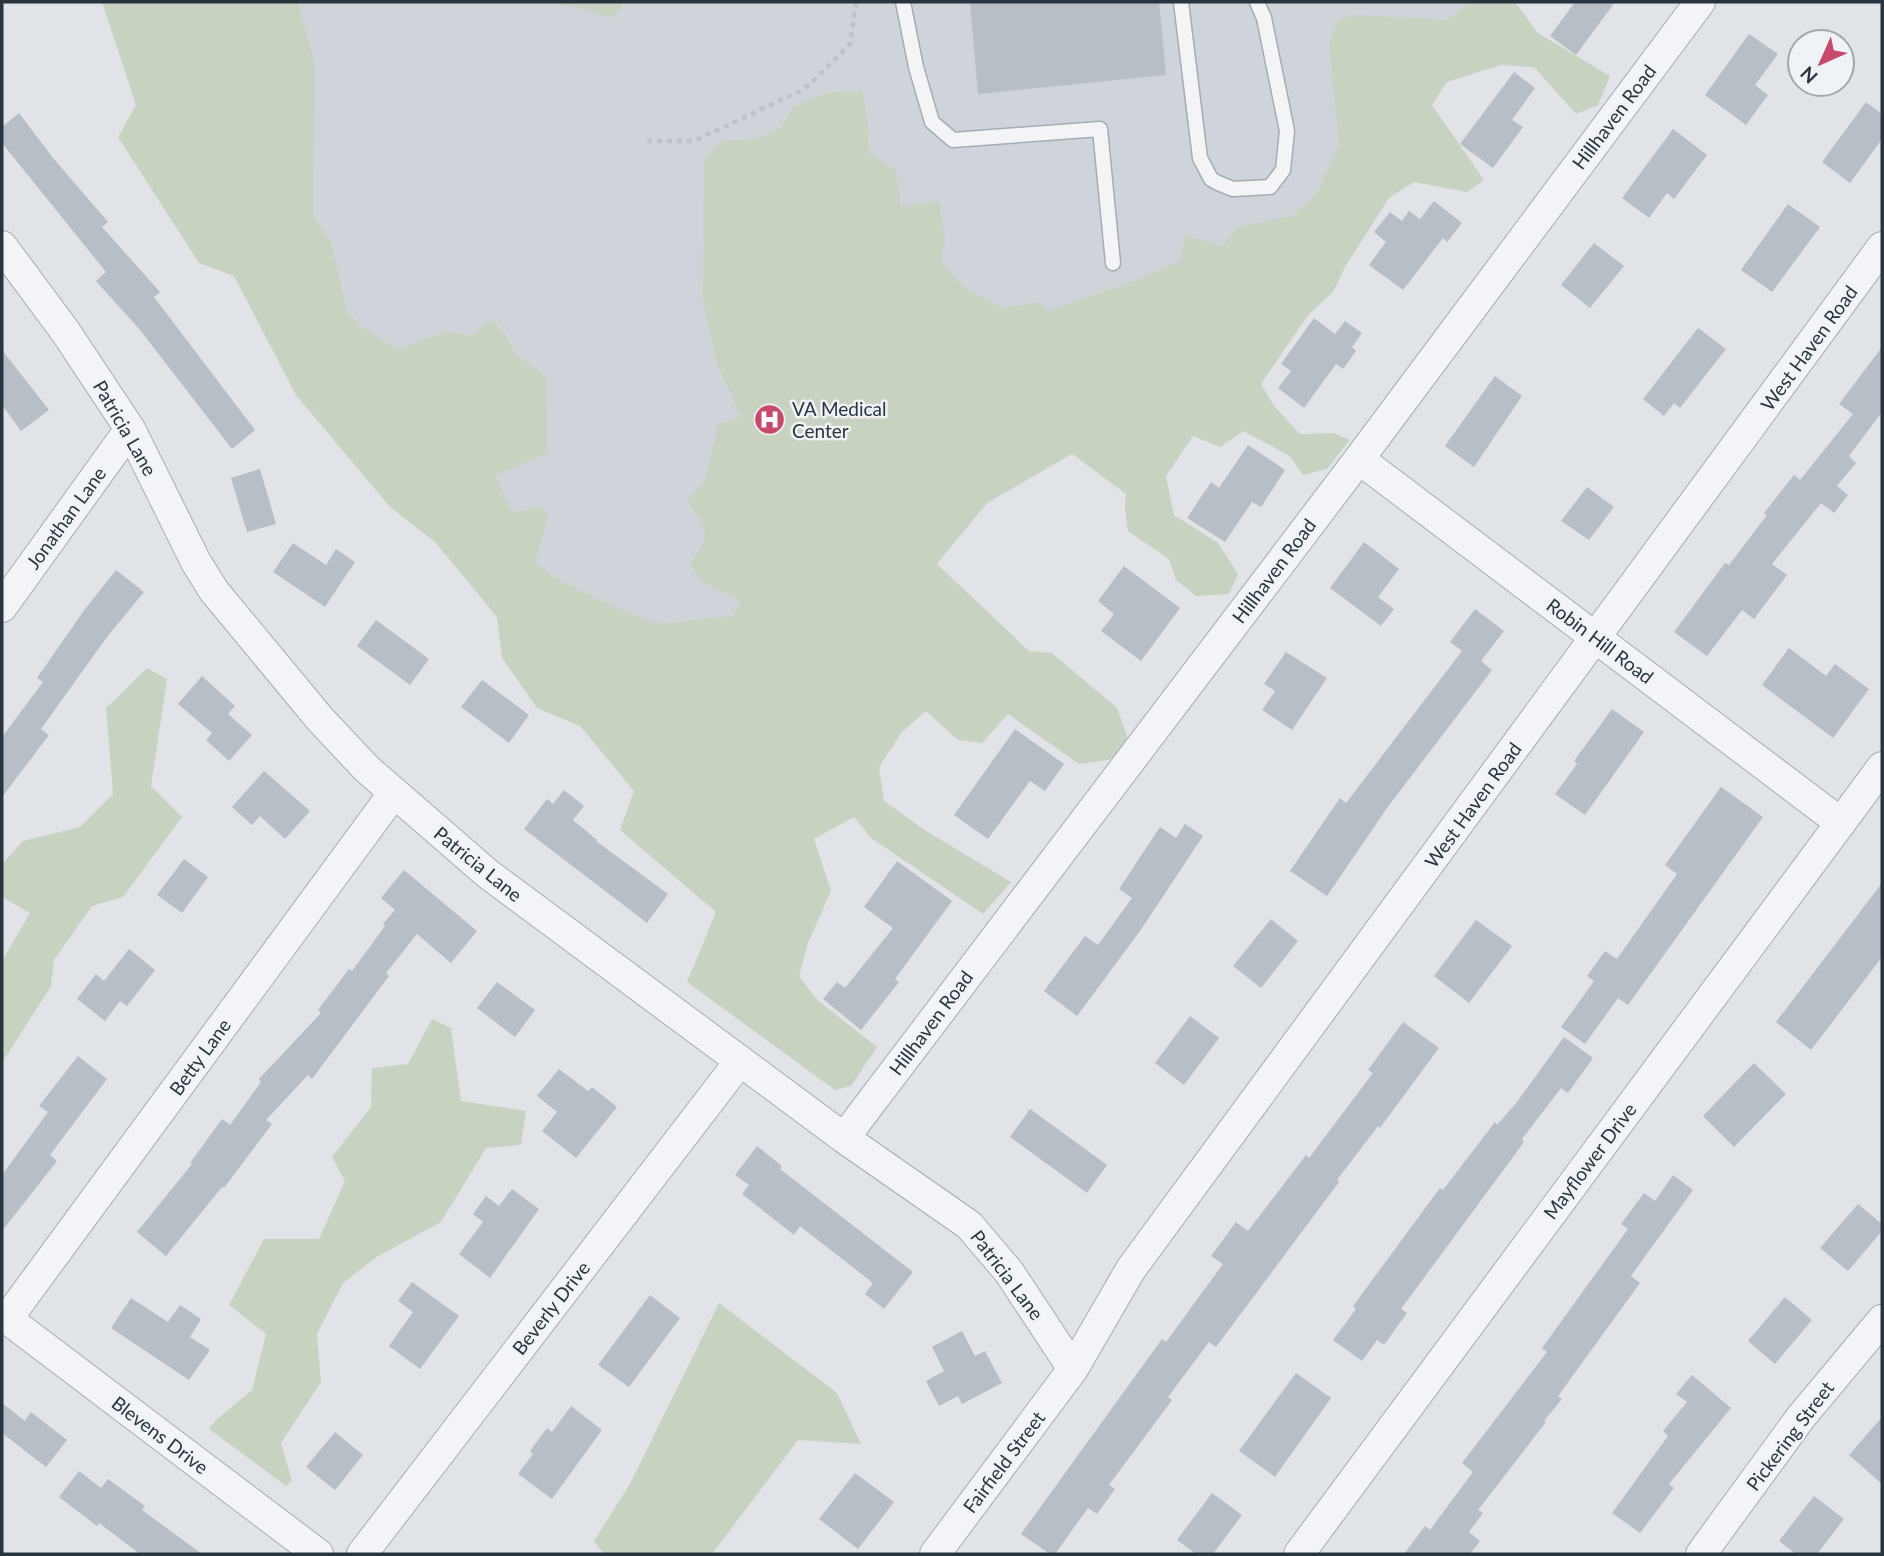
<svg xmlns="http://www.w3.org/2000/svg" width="1884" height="1556" viewBox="0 0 1884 1556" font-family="Lato,sans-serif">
<rect width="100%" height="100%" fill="#e0e4e8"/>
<path fill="#ced4da" d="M 111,2 L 1498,2 L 1134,497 L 1071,447 L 982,474 L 666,826 Z"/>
<path fill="#c8d2c1" d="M 102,2 L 298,2 L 315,65 L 313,215 L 331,242 L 347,312 L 365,329 L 398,350 L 446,331 L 473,336 L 491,319 L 506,335 L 516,355 L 546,377 L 547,453 L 495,476 L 513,513 L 540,506 L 548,516 L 535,563 L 554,577 L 612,606 L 658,624 L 733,616 L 741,601 L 700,581 L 690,563 C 714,532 706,530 687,500 L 705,482 L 718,424 L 741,417 L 716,361 L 703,300 L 704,160 L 721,141 L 755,139 L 781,128 L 794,106 L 829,92 L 863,91 L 868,128 L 869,153 L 895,169 L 901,207 L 939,201 L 945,240 L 941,262 L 965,288 L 1003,308 L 1041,302 L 1047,311 L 1134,281 L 1180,261 L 1185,235 L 1222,246 L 1239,227 L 1292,216 L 1317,193 L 1339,145 L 1329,45 L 1338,20 L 1355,15 L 1447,20 L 1470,2 L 1515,2 L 1538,33 L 1610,76 L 1598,105 L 1576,114 L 1534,67 L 1501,65 L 1447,82 L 1432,105 L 1484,180 L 1467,192 L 1414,182 L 1389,198 L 1345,267 L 1333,292 L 1308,315 L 1261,384 L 1274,406 L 1300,434 L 1334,433 L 1350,440 L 1327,469 L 1303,475 L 1290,456 L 1243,431 L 1220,447 L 1193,436 L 1166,476 L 1174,515 L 1218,543 L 1238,574 L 1229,594 L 1196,596 L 1176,580 L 1169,559 L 1128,531 L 1125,509 L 1126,494 L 1072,454 L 987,503 L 937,564 L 1029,651 L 1052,653 L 1117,708 L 1130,744 L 1121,758 L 1079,764 L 1008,714 L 982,743 L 958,740 L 926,711 L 902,732 L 879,767 L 884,801 L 923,829 L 1011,882 L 983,914 L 871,838 L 854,817 L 814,839 L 831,891 L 808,943 L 799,976 L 816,999 L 877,1047 L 851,1086 L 835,1090 L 687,982 L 716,912 L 620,830 L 634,791 L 580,726 L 537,708 L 502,658 L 497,617 L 435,542 L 390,507 L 296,395 L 234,276 L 199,263 L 118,137 L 136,105 Z
M 548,2 L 625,2 L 612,18 L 587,10 Z
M 147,668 L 167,679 L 151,786 L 182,817 L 123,897 L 92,906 L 54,960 L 51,986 L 2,1063 L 2,961 L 30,913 L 2,897 L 2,864 L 23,841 L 80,827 L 113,794 L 106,708 Z
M 432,1019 L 451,1028 L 461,1101 L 526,1111 L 521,1145 L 486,1148 L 441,1222 L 378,1256 L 343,1283 L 317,1334 L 321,1382 L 281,1443 L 292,1481 L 286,1486 L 209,1429 L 215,1421 L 252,1390 L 266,1334 L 229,1305 L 264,1239 L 319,1239 L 345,1181 L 332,1157 L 371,1107 L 372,1068 L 408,1064 Z
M 719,1303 L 837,1393 L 861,1444 L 798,1440 L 712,1554 L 604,1554 L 594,1541 L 631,1482 Z"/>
<path fill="#b7bec5" d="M 970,2 L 1159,2 L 1166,75 L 978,94 Z
M 1575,2 L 1615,2 L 1576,55 L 1550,36 Z
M 1749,34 L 1778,54 L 1755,85 L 1768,95 L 1746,125 L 1705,95 Z
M 1514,72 L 1535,88 L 1512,120 L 1523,127 L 1493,168 L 1460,144 Z
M 1866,102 L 1882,114 L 1882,139 L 1850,183 L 1822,162 Z
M 19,113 L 53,158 L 108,222 L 102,227 L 160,292 L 154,297 L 255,430 L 232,449 L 140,330 L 96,281 L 106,272 L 2,143 L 2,127 Z
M 1673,129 L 1707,155 L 1674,199 L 1667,193 L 1649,218 L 1622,198 Z
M 1434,201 L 1462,223 L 1447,242 L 1443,238 L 1403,290 L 1369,265 L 1386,242 L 1374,232 L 1390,212 L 1402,221 L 1409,211 L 1420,219 Z
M 1788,204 L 1820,227 L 1772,292 L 1741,270 Z
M 1594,243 L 1624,266 L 1590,308 L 1561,285 Z
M 1314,318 L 1335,334 L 1345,321 L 1362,333 L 1352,347 L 1356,351 L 1343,369 L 1336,364 L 1304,408 L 1278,388 L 1291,371 L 1281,364 Z
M 1698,328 L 1726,349 L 1680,408 L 1674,403 L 1664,416 L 1643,399 Z
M 1882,347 L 1882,412 L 1849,456 L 1856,463 L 1837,486 L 1848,495 L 1834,513 L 1821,503 L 1772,564 L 1787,575 L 1754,619 L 1742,610 L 1707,656 L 1674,632 L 1725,563 L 1729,565 L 1767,515 L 1764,513 L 1794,475 L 1800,480 L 1853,414 L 1839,404 Z
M 2,350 L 49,410 L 21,431 L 2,405 Z
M 1495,376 L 1522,396 L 1474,467 L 1445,446 Z
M 1248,445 L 1285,470 L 1261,507 L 1252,502 L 1225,542 L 1187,518 L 1211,482 L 1219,488 Z
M 260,469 L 276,524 L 247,532 L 231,478 Z
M 1587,487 L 1614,507 L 1589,540 L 1561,521 Z
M 1364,542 L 1399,569 L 1378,597 L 1394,609 L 1381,626 L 1330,588 Z
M 293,543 L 326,565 L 336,549 L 355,562 L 325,607 L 273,572 Z
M 1124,566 L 1180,608 L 1141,661 L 1101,631 L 1114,614 L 1098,601 Z
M 116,570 L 144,592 L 107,637 L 41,729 L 49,735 L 2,797 L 2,737 L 43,682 L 37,678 L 85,609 Z
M 1475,609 L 1504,631 L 1481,661 L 1492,670 L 1387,808 L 1327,896 L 1290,871 L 1340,798 L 1346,803 L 1462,651 L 1450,642 Z
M 376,620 L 429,659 L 410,685 L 357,646 Z
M 1789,648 L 1826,676 L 1835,664 L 1869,689 L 1833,738 L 1762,685 Z
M 1286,652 L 1327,678 L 1292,730 L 1262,710 L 1275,691 L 1264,684 Z
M 202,676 L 235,706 L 228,714 L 252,735 L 229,761 L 206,740 L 212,733 L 178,704 Z
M 482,680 L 529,715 L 509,743 L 461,707 Z
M 1612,709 L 1644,732 L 1585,815 L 1555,794 L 1577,764 L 1574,761 Z
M 1015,729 L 1064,764 L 1045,791 L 1030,781 L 988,839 L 954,815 Z
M 264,771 L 310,811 L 285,839 L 260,816 L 252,825 L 232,807 Z
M 1721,787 L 1763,817 L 1628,1005 L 1618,998 L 1585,1044 L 1561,1027 L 1594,981 L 1587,976 L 1605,951 L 1617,959 L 1677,874 L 1665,865 Z
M 564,790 L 584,806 L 573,820 L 597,840 L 596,841 L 668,894 L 647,923 L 524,829 L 547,799 L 553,804 Z
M 1185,824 L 1203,836 L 1140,931 L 1077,1016 L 1044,991 L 1085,936 L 1098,945 L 1132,898 L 1119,889 L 1160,827 L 1176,838 Z
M 184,859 L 208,877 L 182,913 L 157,895 Z
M 897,861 L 952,901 L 895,979 L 899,982 L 861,1030 L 823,999 L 837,982 L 845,988 L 893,928 L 864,907 Z
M 404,870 L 477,931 L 451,963 L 417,934 L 386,973 L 389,976 L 312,1079 L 308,1075 L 266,1120 L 272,1124 L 224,1188 L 222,1187 L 166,1256 L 137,1232 L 192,1164 L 190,1163 L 222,1119 L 230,1125 L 261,1082 L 259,1079 L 321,1013 L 318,1010 L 349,969 L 352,971 L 385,926 L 383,924 L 395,910 L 381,898 Z
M 1882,883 L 1882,957 L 1811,1050 L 1776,1022 Z
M 1271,919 L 1298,941 L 1261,988 L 1233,966 Z
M 1476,920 L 1512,946 L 1469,1003 L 1434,976 Z
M 129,949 L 155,970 L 127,1006 L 120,1001 L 105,1021 L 77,999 L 96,974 L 104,981 Z
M 497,982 L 535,1010 L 515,1037 L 477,1008 Z
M 1190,1016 L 1219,1038 L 1184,1085 L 1155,1063 Z
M 1403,1022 L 1439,1048 L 1380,1128 L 1378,1126 L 1337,1180 L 1339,1182 L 1216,1347 L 1209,1342 L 1168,1397 L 1172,1400 L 1109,1485 L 1115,1489 L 1097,1514 L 1088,1508 L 1055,1554 L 1050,1554 L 1021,1534 L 1162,1339 L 1166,1342 L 1223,1264 L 1211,1256 L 1236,1222 L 1248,1231 L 1306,1155 L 1309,1158 L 1373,1073 L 1368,1070 Z
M 1564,1037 L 1593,1058 L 1568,1093 L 1561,1088 L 1522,1139 L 1524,1142 L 1401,1309 L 1407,1313 L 1384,1345 L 1377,1340 L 1362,1361 L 1333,1340 L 1356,1309 L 1353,1306 L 1440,1188 L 1443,1190 L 1495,1122 L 1497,1125 L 1517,1102 Z
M 78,1056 L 107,1079 L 50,1155 L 57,1161 L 2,1231 L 2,1175 L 48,1112 L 39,1106 Z
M 1754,1063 L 1786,1094 L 1734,1147 L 1703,1116 Z
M 559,1069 L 588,1091 L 592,1087 L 617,1107 L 576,1158 L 542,1131 L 557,1112 L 537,1096 Z
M 1030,1109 L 1107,1165 L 1087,1193 L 1010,1137 Z
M 757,1146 L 782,1166 L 780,1169 L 913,1272 L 884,1309 L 865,1294 L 873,1283 L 800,1226 L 794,1235 L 742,1194 L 749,1185 L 735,1175 Z
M 1673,1175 L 1693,1190 L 1631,1276 L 1640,1283 L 1558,1396 L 1562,1399 L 1544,1421 L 1546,1422 L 1478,1510 L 1483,1513 L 1469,1532 L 1480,1541 L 1470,1554 L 1404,1554 L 1425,1526 L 1430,1530 L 1473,1472 L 1462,1463 L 1547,1352 L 1542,1348 L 1628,1229 L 1621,1224 L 1644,1193 L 1655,1201 Z
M 512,1189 L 539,1209 L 490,1278 L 459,1254 L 483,1222 L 473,1214 L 486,1196 L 499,1206 Z
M 1858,1204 L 1882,1224 L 1882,1231 L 1848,1271 L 1820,1248 Z
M 412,1282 L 459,1316 L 420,1369 L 389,1346 L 413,1312 L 398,1301 Z
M 650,1295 L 680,1318 L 629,1387 L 598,1365 Z
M 1785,1297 L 1812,1320 L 1775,1364 L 1748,1341 Z
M 131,1298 L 168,1322 L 180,1305 L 201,1319 L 190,1337 L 210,1350 L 189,1380 L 111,1328 Z
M 962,1331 L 975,1356 L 985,1351 L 1002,1383 L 962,1404 L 958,1396 L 939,1406 L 926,1381 L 944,1371 L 932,1347 Z
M 1296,1373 L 1331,1398 L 1275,1477 L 1239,1451 Z
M 1692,1375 L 1731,1408 L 1669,1484 L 1674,1488 L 1640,1533 L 1612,1513 L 1668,1436 L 1663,1431 L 1687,1402 L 1676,1394 Z
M 2,1403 L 25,1421 L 31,1412 L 67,1440 L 46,1467 L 2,1433 Z
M 571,1406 L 602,1430 L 552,1499 L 518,1474 L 533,1454 L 530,1451 L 547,1428 L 552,1432 Z
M 1882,1417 L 1882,1484 L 1849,1455 Z
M 335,1432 L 363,1455 L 335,1490 L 306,1467 Z
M 79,1471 L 101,1488 L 108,1479 L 145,1506 L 142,1510 L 202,1554 L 140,1554 L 99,1523 L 97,1526 L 59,1497 Z
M 855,1473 L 894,1502 L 858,1549 L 819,1519 Z
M 1212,1493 L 1242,1515 L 1213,1554 L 1196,1554 L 1177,1540 Z
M 1814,1496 L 1844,1519 L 1817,1554 L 1796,1554 L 1779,1541 Z"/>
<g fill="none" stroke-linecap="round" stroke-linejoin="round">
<defs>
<path id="service" d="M 903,2 L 916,67 L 932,122 L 953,140 L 1100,129 L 1113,263
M 1181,2 L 1200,158 L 1211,179 L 1218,183 L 1233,189 L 1270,187 L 1283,170 L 1287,131 L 1264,18 L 1257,2"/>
<path id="minor" d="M 2,246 L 65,331 L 130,429 L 196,562 L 214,591 L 320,719 L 367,769 L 488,874 L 844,1138 L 969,1225 L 1009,1272 L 1073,1369
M 1359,459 L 1841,823
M 2,607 L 130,429
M 844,1138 L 1359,459 L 1700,2
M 2,1315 L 318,1554
M 7,1319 L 393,794
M 362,1554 L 740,1061
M 935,1554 L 1073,1369 L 1131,1269 L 1882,247
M 1299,1554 L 1882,767
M 1701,1554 L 1801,1417 L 1882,1320"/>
</defs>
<use href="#service" stroke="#a5acb2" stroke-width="17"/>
<use href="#minor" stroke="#a5acb2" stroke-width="32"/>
<path stroke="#bec2c7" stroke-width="4.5" stroke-dasharray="5 5" stroke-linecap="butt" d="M 647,141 L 694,141 L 798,92 L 810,84 L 850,44 L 856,2"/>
<use href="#service" stroke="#f2f4f7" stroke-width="14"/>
<use href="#minor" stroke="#f2f4f7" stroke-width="30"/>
</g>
<defs>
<symbol id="hospital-disc" viewBox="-11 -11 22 22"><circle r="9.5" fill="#c9496d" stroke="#eff3f6"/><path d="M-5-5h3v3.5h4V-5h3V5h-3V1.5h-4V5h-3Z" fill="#fff"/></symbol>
</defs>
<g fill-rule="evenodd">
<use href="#hospital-disc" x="752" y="402" width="35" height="35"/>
</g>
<g text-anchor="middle" stroke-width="5" stroke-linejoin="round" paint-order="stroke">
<g font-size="19" fill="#29343f" stroke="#eff3f6">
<text transform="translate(1614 117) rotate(-53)" y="7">Hillhaven Road</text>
<text transform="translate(1809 348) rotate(-54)" y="7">West Haven Road</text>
<text transform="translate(125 428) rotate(60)" y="7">Patricia Lane</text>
<text transform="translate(66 518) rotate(-54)" y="7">Jonathan Lane</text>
<text transform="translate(1274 571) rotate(-53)" y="7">Hillhaven Road</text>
<text transform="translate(1600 641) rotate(37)" y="7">Robin Hill Road</text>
<text transform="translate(1473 805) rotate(-54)" y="7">West Haven Road</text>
<text transform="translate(478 864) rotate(39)" y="7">Patricia Lane</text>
<text transform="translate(931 1023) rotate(-53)" y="7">Hillhaven Road</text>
<text transform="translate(200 1057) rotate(-54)" y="7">Betty Lane</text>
<text transform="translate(1590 1161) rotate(-53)" y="7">Mayflower Drive</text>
<text transform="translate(1007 1275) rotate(53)" y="7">Patricia Lane</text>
<text transform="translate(551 1308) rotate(-52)" y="7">Beverly Drive</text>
<text transform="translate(160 1435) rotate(37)" y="7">Blevens Drive</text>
<text transform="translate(1790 1436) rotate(-53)" y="7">Pickering Street</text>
<text transform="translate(1004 1462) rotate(-53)" y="7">Fairfield Street</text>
</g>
<g font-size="19" fill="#29343f" stroke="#eff3f6" text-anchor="start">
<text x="792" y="416">VA Medical<tspan x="792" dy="22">Center</tspan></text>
</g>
</g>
<rect width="1884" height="1556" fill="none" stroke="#29343f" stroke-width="7"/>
<g transform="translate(1821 63) rotate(225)"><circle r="33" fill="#eff3f6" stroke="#a0a7ad" stroke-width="2"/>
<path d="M0-5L12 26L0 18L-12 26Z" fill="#c9496d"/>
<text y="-10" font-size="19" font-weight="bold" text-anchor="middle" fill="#29343f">N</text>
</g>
</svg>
